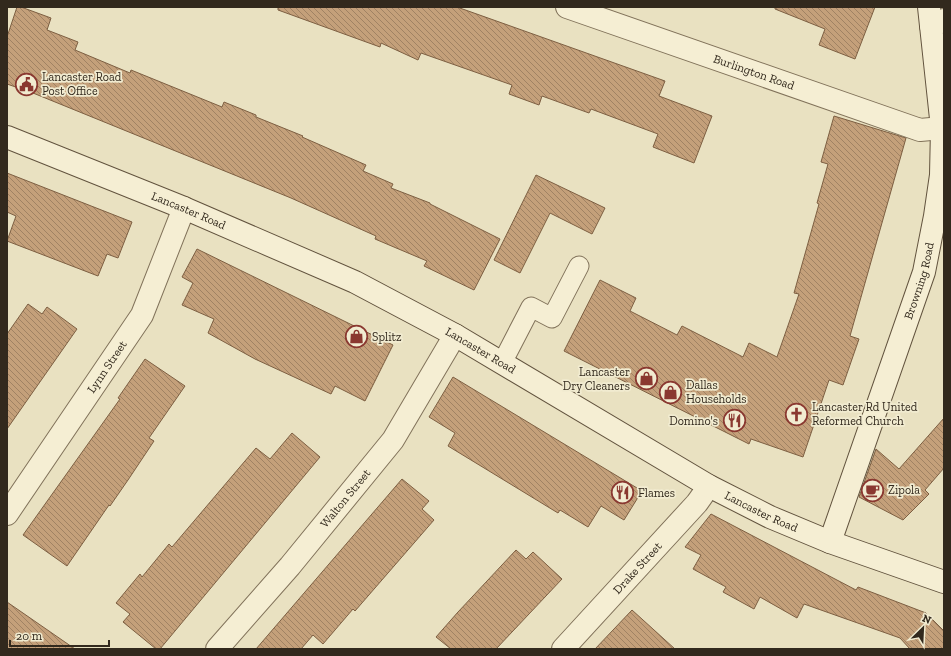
<svg xmlns="http://www.w3.org/2000/svg" width="951" height="656" viewBox="0 0 951 656" font-family="'Zilla Slab',serif">
<defs>
<pattern id="building-back-hatch" width="6" height="6" patternUnits="userSpaceOnUse"><rect width="6" height="6" fill="#c4a07a"/><path d="M-1 5l2 2M0 0l6 6M5-1l2 2" fill="none" stroke="#a08263"/></pattern>
</defs>
<rect width="100%" height="100%" fill="#e9e1c1"/>
<path fill="url(#building-back-hatch)" stroke="#7d5f42" d="M 17,7 L 21,7 L 51,18 L 47,30 L 78,42 L 75,50 L 130,73 L 131,70 L 222,107 L 224,102 L 256,115 L 256,117 L 303,136 L 302,137 L 366,165 L 363,171 L 393,184 L 391,188 L 430,203 L 430,204 L 500,239 L 474,290 L 424,266 L 427,261 L 375,239 L 376,236 L 291,198 L 33,93 L 7,84 L 7,37 Z
M 278,7 L 457,7 L 665,81 L 659,96 L 712,116 L 694,163 L 653,147 L 658,134 L 591,109 L 589,113 L 542,96 L 539,105 L 509,94 L 512,85 L 421,53 L 418,60 L 381,43 L 380,47 L 278,10 Z
M 775,7 L 875,7 L 855,59 L 819,45 L 825,29 L 775,9 Z
M 834,116 L 906,138 L 850,336 L 859,339 L 843,385 L 829,380 L 803,457 L 751,439 L 749,444 L 564,351 L 600,280 L 636,298 L 630,311 L 677,335 L 682,326 L 743,357 L 749,343 L 777,357 L 799,294 L 794,293 L 819,204 L 817,203 L 828,164 L 821,162 Z
M 7,173 L 132,222 L 118,258 L 107,254 L 98,276 L 7,241 L 16,216 L 7,212 Z
M 536,175 L 605,208 L 592,234 L 550,213 L 520,273 L 494,260 Z
M 197,249 L 393,345 L 365,401 L 335,386 L 331,394 L 255,359 L 208,333 L 214,319 L 182,305 L 193,283 L 182,277 Z
M 28,304 L 42,314 L 47,307 L 77,329 L 7,429 L 7,334 Z
M 145,359 L 185,386 L 149,438 L 154,441 L 128,480 L 110,506 L 109,505 L 67,566 L 23,535 L 120,399 L 118,398 Z
M 453,377 L 642,491 L 624,520 L 601,506 L 588,527 L 560,510 L 558,513 L 448,446 L 455,433 L 429,417 Z
M 944,418 L 944,468 L 925,490 L 929,494 L 903,520 L 859,497 L 876,449 L 899,469 Z
M 292,433 L 320,457 L 160,649 L 156,649 L 123,622 L 130,614 L 116,603 L 140,574 L 142,577 L 169,544 L 172,547 L 256,448 L 270,459 Z
M 402,479 L 429,501 L 422,509 L 434,520 L 355,611 L 353,609 L 323,644 L 313,635 L 301,649 L 256,649 Z
M 711,514 L 856,590 L 858,587 L 926,613 L 944,631 L 944,649 L 910,649 L 900,638 L 804,604 L 797,618 L 760,597 L 754,609 L 723,592 L 726,587 L 693,569 L 701,555 L 685,547 Z
M 516,550 L 526,559 L 533,552 L 562,579 L 496,649 L 451,649 L 436,637 L 458,612 Z
M 7,602 L 75,649 L 7,649 Z
M 632,610 L 675,649 L 595,649 Z"/>
<g fill="none" stroke-linecap="round" stroke-linejoin="round">
<defs>
<path id="lane" d="M 502,363 L 531,307 L 552,318 L 579,266"/>
<g id="street">
<path id="s1" d="M 567,7 L 920,130 L 942,128"/>
<path d="M 931,26 L 944,20"/>
<path id="s2" d="M 7,514 L 142,315 L 184,208"/>
<path id="s3" d="M 217,649 L 290,566 L 393,440 L 455,335"/>
<path id="s4" d="M 563,649 L 697,503 L 709,486"/>
</g>
<g id="secondary">
<path id="s5" d="M 7,137 L 184,208 L 355,282 L 455,335 L 709,486 L 770,517 L 830,542 L 944,582"/>
<path id="s6" d="M 830,542 L 924,272 L 935,216 L 941,175 L 942,128 L 929,7"/>
</g>
</defs>
<use href="#lane" stroke="#81725a" stroke-width="21"/>
<use href="#street" stroke="#81725a" stroke-width="24"/>
<use href="#secondary" stroke="#62533e" stroke-width="24"/>
<use href="#lane" stroke="#f5eed3" stroke-width="19"/>
<use href="#street" stroke="#f5eed3" stroke-width="22"/>
<use href="#secondary" stroke="#f5eed3" stroke-width="22"/>
</g>
<defs>
<symbol id="civic-ring" viewBox="-11 -11 22 22"><circle r="9.5" fill="#f1ebd0" stroke="#8a3830" stroke-width="1.5"/><path d="M-.6-6.5H3V-4.5H.6V-3L4-1V1h2V6H-6V1h2V-1L-.6-3ZM-1.2 2.5V6h2.4V2.5Z" fill="#8a3830"/></symbol>
<symbol id="shop-ring" viewBox="-11 -11 22 22"><circle r="9.5" fill="#f1ebd0" stroke="#8a3830" stroke-width="1.5"/><path d="M-5-2.5h2.3a2.7 3.5 0 0 1 5.4 0H5L5.5 6h-11ZM-1.5-2.5h3a1.5 2.3 0 0 0-3 0Z" fill="#8a3830"/></symbol>
<symbol id="church-ring" viewBox="-11 -11 22 22"><circle r="9.5" fill="#f1ebd0" stroke="#8a3830" stroke-width="1.5"/><path d="M-1.2-6h2.4v3.5h3.3v2.4h-3.3V6h-2.4V-.1h-3.3v-2.4h3.3Z" fill="#8a3830"/></symbol>
<symbol id="restaurant-ring" viewBox="-11 -11 22 22"><circle r="9.5" fill="#f1ebd0" stroke="#8a3830" stroke-width="1.5"/><path d="M-5-6h1v4h1v-4h1v4h1v-4h1v5L-1.5 .5V6h-2V.5L-5-1ZM5-6V6H3V1.5H1.5Q1.5-4 5-6Z" fill="#8a3830"/></symbol>
<symbol id="cafe-ring" viewBox="-11 -11 22 22"><circle r="9.5" fill="#f1ebd0" stroke="#8a3830" stroke-width="1.5"/><path d="M-5.5-4.5H6V0H3Q3 3.5 0 3.5H-2.5Q-5.5 3.5-5.5 0ZM3-3.2v2h1.7v-2ZM-6 4.5H4V6H-6Z" fill="#8a3830"/></symbol>
</defs>
<g fill-rule="evenodd">
<use href="#civic-ring" x="14" y="72" width="25" height="25"/>
<use href="#shop-ring" x="344" y="324" width="25" height="25"/>
<use href="#shop-ring" x="634" y="366" width="25" height="25"/>
<use href="#shop-ring" x="658" y="380" width="25" height="25"/>
<use href="#church-ring" x="784" y="402" width="25" height="25"/>
<use href="#restaurant-ring" x="722" y="408" width="25" height="25"/>
<use href="#cafe-ring" x="860" y="478" width="25" height="25"/>
<use href="#restaurant-ring" x="610" y="480" width="25" height="25"/>
</g>
<g text-anchor="middle" stroke-width="3.5" stroke-linejoin="round" paint-order="stroke">
<g font-size="12" fill="#32291d" stroke="#f1ebd0">
<text dy="4" stroke="none"><textPath href="#s1" startOffset="198">Burlington Road</textPath></text>
<text dy="4" stroke="none"><textPath href="#s5" startOffset="196">Lancaster Road</textPath></text>
<text dy="4" stroke="none"><textPath href="#s6" startOffset="276">Browning Road</textPath></text>
<text dy="4" stroke="none"><textPath href="#s5" startOffset="520">Lancaster Road</textPath></text>
<text dy="4" stroke="none"><textPath href="#s2" startOffset="178">Lynn Street</textPath></text>
<text dy="4" stroke="none"><textPath href="#s3" startOffset="198">Walton Street</textPath></text>
<text dy="4" stroke="none"><textPath href="#s5" startOffset="844">Lancaster Road</textPath></text>
<text dy="4" stroke="none"><textPath href="#s4" startOffset="110">Drake Street</textPath></text>
</g>
<g font-size="12" fill="#32291d" stroke="#f1ebd0" text-anchor="start">
<text x="42" y="81">Lancaster Road<tspan x="42" dy="14">Post Office</tspan></text>
<text x="372" y="341">Splitz</text>
<text x="630" y="376" text-anchor="end">Lancaster<tspan x="630" dy="14">Dry Cleaners</tspan></text>
<text x="686" y="389">Dallas<tspan x="686" dy="14">Households</tspan></text>
<text x="812" y="411">Lancaster Rd United<tspan x="812" dy="14">Reformed Church</tspan></text>
<text x="718" y="425" text-anchor="end">Domino's</text>
<text x="888" y="494">Zipola</text>
<text x="638" y="497">Flames</text>
</g>
</g>
<rect width="951" height="656" fill="none" stroke="#32291d" stroke-width="16"/>
<g transform="translate(923 628) rotate(24)" stroke="#f1ebd0" stroke-width="3" paint-order="stroke">
<path d="M0-3L7 15L0 10L-7 15Z" fill="#32291d"/>
<text y="-6" font-size="11" font-weight="bold" text-anchor="middle" fill="#32291d">N</text>
</g>
<path d="M10 640v6h99v-6" fill="none" stroke="#32291d" stroke-width="2"/>
<text x="16" y="640" font-size="12" fill="#32291d" stroke="#f1ebd0" stroke-width="3" paint-order="stroke">20 m</text>
</svg>
